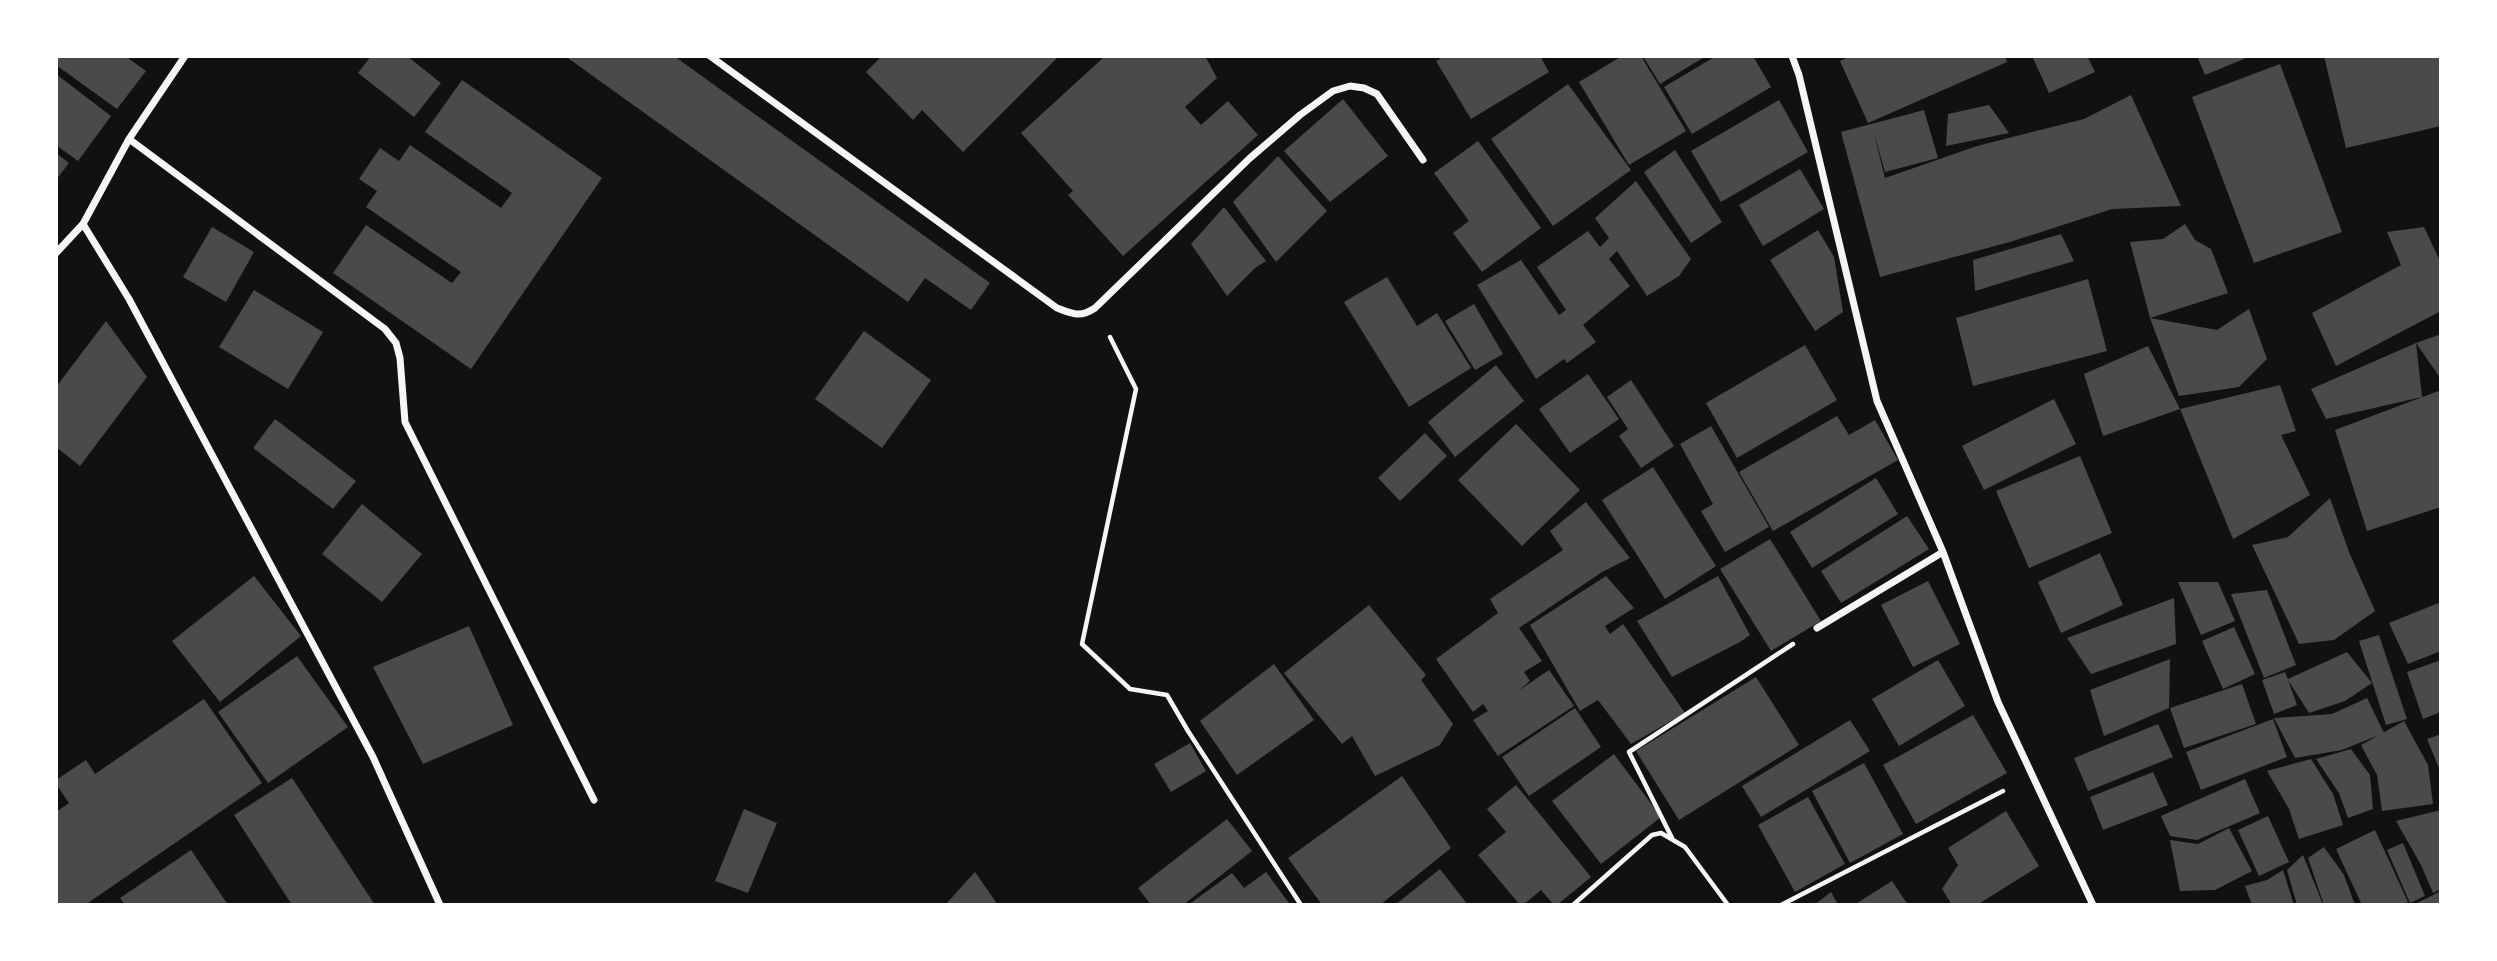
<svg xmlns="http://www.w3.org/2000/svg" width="2497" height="961" viewBox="0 0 2497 961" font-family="'PT Sans Narrow',sans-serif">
<rect width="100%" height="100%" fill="#111"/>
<path fill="#4a4a4a" d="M 57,56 L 125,56 L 146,71 L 117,109 L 56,65 Z
M 371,56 L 407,56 L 441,83 L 414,117 L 358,73 Z
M 565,56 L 674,56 L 990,283 L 971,310 L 925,278 L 908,302 Z
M 882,56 L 1059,56 L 963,152 L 922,110 L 913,120 L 866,72 Z
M 1105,56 L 1205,56 L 1217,78 L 1185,107 L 1201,125 L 1228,101 L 1258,135 L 1123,256 L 1068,195 L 1073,191 L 1021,133 Z
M 1445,56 L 1540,56 L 1549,72 L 1471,119 L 1436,61 Z
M 1622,56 L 1641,56 L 1686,131 L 1629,165 L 1579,82 Z
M 1643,56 L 1706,56 L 1660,84 Z
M 1716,56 L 1753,56 L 1771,87 L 1692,134 L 1664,87 Z
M 1851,56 L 2005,56 L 2007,62 L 1868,123 L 1840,61 Z
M 2032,56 L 2087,56 L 2095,72 L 2049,93 Z
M 2197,56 L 2251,56 L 2205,75 Z
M 2324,56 L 2441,56 L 2441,126 L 2346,148 Z
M 2280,64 L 2342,232 L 2254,263 L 2192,97 Z
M 56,74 L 111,116 L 78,161 L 56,145 Z
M 462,80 L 602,178 L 471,369 L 333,273 L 366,225 L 452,283 L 461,272 L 366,207 L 377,191 L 359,179 L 380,148 L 399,161 L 410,145 L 501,208 L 512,193 L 425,132 Z
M 1568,84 L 1631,170 L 1553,226 L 1491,139 Z
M 2131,95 L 2181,206 L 2112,209 L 2010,242 L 1880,277 L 1841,132 L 1924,110 L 1938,158 L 1885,172 L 1873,130 L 1885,178 L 1977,146 L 2084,119 Z
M 1343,99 L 1388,156 L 1330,202 L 1284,151 Z
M 1779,100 L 1808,152 L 1721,202 L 1691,151 Z
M 1989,105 L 2009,133 L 1946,146 L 1948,114 Z
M 1478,141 L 1541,228 L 1482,272 L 1453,233 L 1469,221 L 1434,173 Z
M 1675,150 L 1722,222 L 1691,243 L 1644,172 Z
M 56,153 L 69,163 L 56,180 Z
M 1278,156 L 1327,211 L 1276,262 L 1233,202 Z
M 1800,169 L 1824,209 L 1763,246 L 1739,205 Z
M 1636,181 L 1691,259 L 1679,276 L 1647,296 L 1617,251 L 1609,259 L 1630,286 L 1583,325 L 1596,342 L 1567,363 L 1564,359 L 1536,379 L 1477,285 L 1521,260 L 1559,315 L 1566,310 L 1537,267 L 1588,231 L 1600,247 L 1609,238 L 1595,218 Z
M 1224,207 L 1266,261 L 1255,268 L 1227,296 L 1191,244 Z
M 2185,224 L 2195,240 L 2211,249 L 2228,293 L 2150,318 L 2130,242 L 2163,239 Z
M 212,227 L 254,252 L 226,302 L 183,277 Z
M 2424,227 L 2441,263 L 2441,311 L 2336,366 L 2312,313 L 2401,265 L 2387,232 Z
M 1818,230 L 1834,257 L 1843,312 L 1815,331 L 1770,260 Z
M 2061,234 L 2074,261 L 1975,291 L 1973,260 Z
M 1387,277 L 1417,326 L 1437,313 L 1471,368 L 1409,407 L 1344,302 Z
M 2088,279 L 2107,351 L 1973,386 L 1956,318 Z
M 254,290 L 323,332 L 288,389 L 219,347 Z
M 1474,304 L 1503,354 L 1475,370 L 1445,321 Z
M 2249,309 L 2267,359 L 2239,387 L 2179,396 L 2150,318 L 2217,330 Z
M 106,321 L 147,377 L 80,466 L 56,447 L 56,387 Z
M 864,331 L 931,380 L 882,448 L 815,399 Z
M 2441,334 L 2441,379 L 2416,343 L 2422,397 L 2326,419 L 2311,389 L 2416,343 Z
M 1805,345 L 1837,400 L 1737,458 L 1706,403 Z
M 2148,346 L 2180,409 L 2103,436 L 2084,374 Z
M 1496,365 L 1524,401 L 1455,457 L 1428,422 Z
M 1588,374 L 1619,419 L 1570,453 L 1539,409 Z
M 1631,380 L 1674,446 L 1641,468 L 1619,436 L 1628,429 L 1607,397 Z
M 2280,385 L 2296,431 L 2281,435 L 2310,495 L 2233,539 L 2180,409 Z
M 2441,390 L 2441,507 L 2367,531 L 2335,430 Z
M 2054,399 L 2076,444 L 1984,490 L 1962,446 Z
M 1837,416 L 1849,435 L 1875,420 L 1898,460 L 1773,531 L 1739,472 Z
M 275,419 L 356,481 L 333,509 L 253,448 Z
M 1516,424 L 1580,490 L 1522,546 L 1458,480 Z
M 1711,426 L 1769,527 L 1725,552 L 1701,511 L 1713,504 L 1680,444 Z
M 1425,433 L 1447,456 L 1400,501 L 1378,478 Z
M 2080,456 L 2112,533 L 2029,568 L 1996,491 Z
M 1653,467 L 1716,566 L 1665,599 L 1602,500 Z
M 1876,478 L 1898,514 L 1812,568 L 1790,532 Z
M 2330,498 L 2349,552 L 2375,611 L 2334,640 L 2299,644 L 2252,545 L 2288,537 Z
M 1586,502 L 1630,558 L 1602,572 L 1519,628 L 1542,661 L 1524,672 L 1530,681 L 1518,691 L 1549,670 L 1574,706 L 1498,756 L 1473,720 L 1488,711 L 1483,704 L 1473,712 L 1436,659 L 1498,613 L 1490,599 L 1563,550 L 1550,531 Z
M 362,504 L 422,554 L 382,602 L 322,554 Z
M 1907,516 L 1929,549 L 1841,603 L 1821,571 Z
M 1770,539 L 1821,621 L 1771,651 L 1720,569 Z
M 2100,553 L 2123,605 L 2061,633 L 2038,582 Z
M 254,576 L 301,636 L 220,702 L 172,641 Z
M 1606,576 L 1634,608 L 1605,626 L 1610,634 L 1623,624 L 1685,713 L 1631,744 L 1598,700 L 1580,711 L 1530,625 Z
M 1718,576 L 1750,635 L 1740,642 L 1672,677 L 1637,621 Z
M 1928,581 L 1960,644 L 1913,667 L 1881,605 Z
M 2178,582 L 2218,582 L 2235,621 L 2201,635 Z
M 2267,590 L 2296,665 L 2264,678 L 2231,594 Z
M 2174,598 L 2176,644 L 2091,674 L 2067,638 Z
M 2441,602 L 2441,651 L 2408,664 L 2389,623 Z
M 1369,605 L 1426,675 L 1421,680 L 1453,724 L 1440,745 L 1375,776 L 1352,736 L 1342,744 L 1284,673 Z
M 469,626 L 513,725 L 423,764 L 373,667 Z
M 2234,627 L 2255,674 L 2223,689 L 2202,641 Z
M 2379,635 L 2407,719 L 2386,725 L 2359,641 Z
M 2347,652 L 2372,683 L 2345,701 L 2309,713 L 2288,680 L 2297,705 L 2274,714 L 2262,680 L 2285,672 L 2288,679 Z
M 297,656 L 348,727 L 268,783 L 218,712 Z
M 2170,659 L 2169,708 L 2104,736 L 2090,690 Z
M 1938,660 L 1965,706 L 1899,746 L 1872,699 Z
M 2441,660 L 2441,712 L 2423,719 L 2407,672 Z
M 1274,664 L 1314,720 L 1237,775 L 1200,721 Z
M 1756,677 L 1799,745 L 1679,820 L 1636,751 Z
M 2242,684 L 2256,724 L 2184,748 L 2170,708 Z
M 2367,698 L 2384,733 L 2342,750 L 2295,758 L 2274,718 L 2332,714 Z
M 204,699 L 262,783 L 85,905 L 56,905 L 56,812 L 69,803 L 56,784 L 56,780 L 86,760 L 95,774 Z
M 1575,708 L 1601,747 L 1529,796 L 1502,757 Z
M 1973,715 L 2007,773 L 1916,824 L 1883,765 Z
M 2273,719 L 2287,757 L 2201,790 L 2186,752 Z
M 1850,720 L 1870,751 L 1761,817 L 1742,786 Z
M 2404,721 L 2428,765 L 2433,804 L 2382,811 L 2377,775 L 2361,745 Z
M 2158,724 L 2173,757 L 2088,791 L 2074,758 Z
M 2441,734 L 2441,773 L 2427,739 Z
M 1190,743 L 1206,771 L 1171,792 L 1154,764 Z
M 2351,749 L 2370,775 L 2373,809 L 2348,818 L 2339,793 L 2316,759 Z
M 1614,754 L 1661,817 L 1601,864 L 1552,801 Z
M 2311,759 L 2333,794 L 2343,825 L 2299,839 L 2289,809 L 2267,771 Z
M 1864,763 L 1903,834 L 1850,863 L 1812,791 Z
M 2153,772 L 2168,805 L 2103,830 L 2090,797 Z
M 1402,776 L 1451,848 L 1380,905 L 1322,905 L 1288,858 Z
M 292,778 L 375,905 L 292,905 L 234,815 Z
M 2245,779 L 2260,813 L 2197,840 L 2170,836 L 2161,816 Z
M 1516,785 L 1591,877 L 1557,905 L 1554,905 L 1541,890 L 1523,905 L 1520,905 L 1478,855 L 1506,832 L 1487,809 Z
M 1808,797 L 1845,864 L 1795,892 L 1758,825 Z
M 744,809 L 777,823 L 748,893 L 715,881 Z
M 2441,810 L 2441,889 L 2433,893 L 2421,865 L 2396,821 Z
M 2006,811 L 2039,866 L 1977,905 L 1952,905 L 1942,889 L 1958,865 L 1948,848 Z
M 2268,816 L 2289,862 L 2259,876 L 2238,830 Z
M 1227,819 L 1252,851 L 1183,905 L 1151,905 L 1138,888 Z
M 2229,828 L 2252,871 L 2215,890 L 2180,891 L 2170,840 L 2198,844 Z
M 2375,830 L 2408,902 L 2400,905 L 2362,905 L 2336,849 Z
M 2403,843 L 2425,896 L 2410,903 L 2387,850 Z
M 2324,847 L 2344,875 L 2355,905 L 2324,905 L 2308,858 Z
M 191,850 L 228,905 L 125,905 L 120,898 Z
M 2303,855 L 2320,897 L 2323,905 L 2297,905 L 2287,870 Z
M 1440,869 L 1468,905 L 1395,905 Z
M 2283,870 L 2294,905 L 2252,905 L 2245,886 L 2267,880 Z
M 975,872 L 998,905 L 945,905 Z
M 1266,872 L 1289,903 L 1286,905 L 1188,905 L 1232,873 L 1244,888 Z
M 1892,881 L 1908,905 L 1854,905 Z
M 2441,891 L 2441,905 L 2413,905 Z
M 1831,892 L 1838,905 L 1814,905 Z"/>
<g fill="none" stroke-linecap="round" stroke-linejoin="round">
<path stroke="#f5f5f5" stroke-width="4.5" d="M 1110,337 L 1136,389 L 1082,644 L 1130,689 L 1167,695 L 1188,731 L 1301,905
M 1672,838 L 1629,752 L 1793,644
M 1573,905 L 1652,835 L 1661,833 L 1685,847 L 1728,905
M 1781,905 L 2003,791"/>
<path stroke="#f5f5f5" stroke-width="7" d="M 710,56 L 1057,308 C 1073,314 1080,318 1095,308 L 1250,158 L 1300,115 L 1333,91 L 1350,86 L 1364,88 L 1377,94 L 1423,160
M 1792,56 L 1799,75 L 1877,401 L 1943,552 L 1998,702 L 2093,905
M 129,139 L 385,329 L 396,343 L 400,358 L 405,422 L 594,800
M 83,224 L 129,299 L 373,757 L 440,905
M 56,253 L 83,224 L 129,139 L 185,56
M 1817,628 L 1943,552"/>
</g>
<rect width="2497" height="961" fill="none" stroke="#ffffff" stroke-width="116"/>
</svg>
